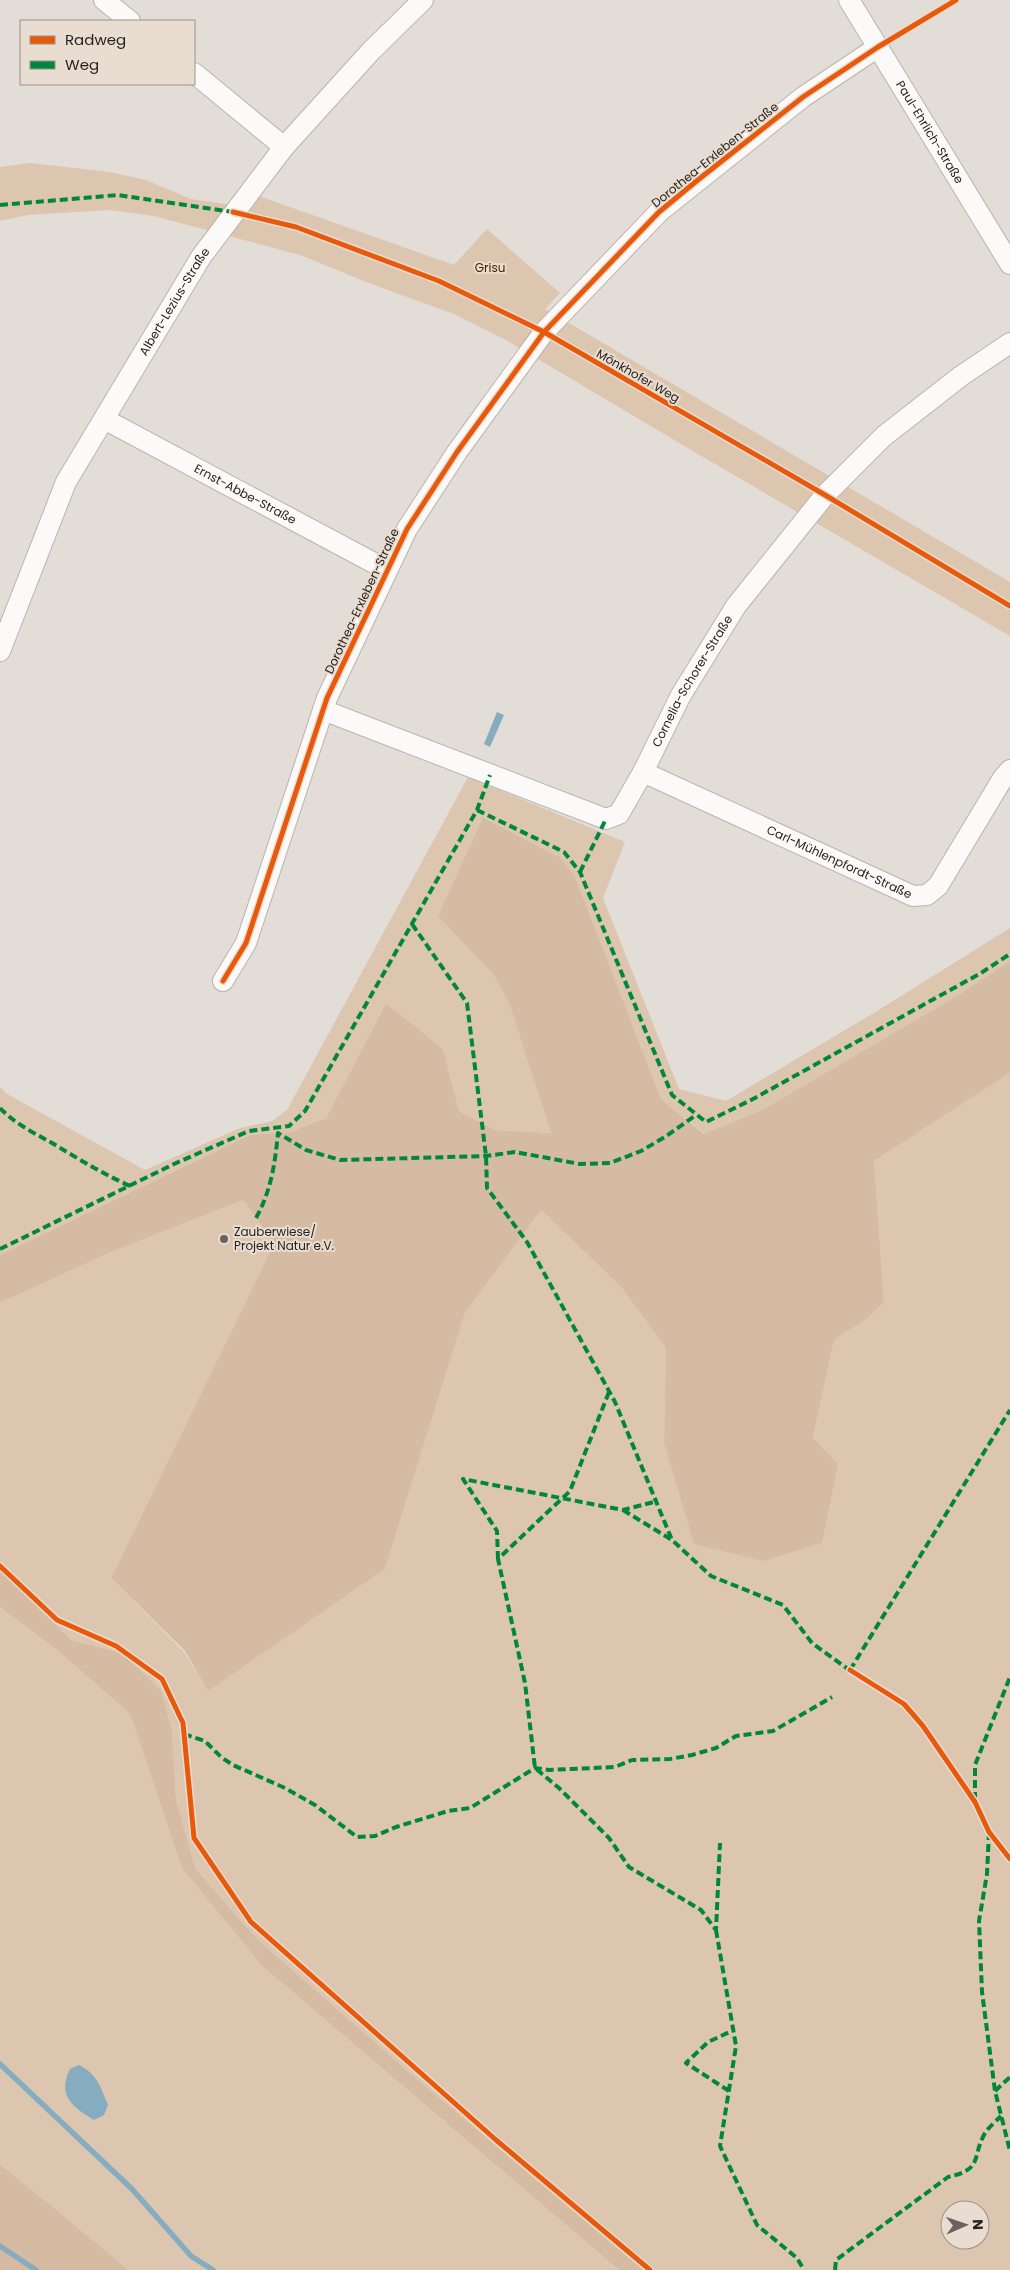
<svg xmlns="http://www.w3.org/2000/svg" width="1010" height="2270" viewBox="0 0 1010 2270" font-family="Poppins,sans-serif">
<rect width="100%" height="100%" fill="#e3ddd7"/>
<path fill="#ddc6af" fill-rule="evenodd" d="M 30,163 L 110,172 L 146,180 L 191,199 L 247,207 L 256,195 L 454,265 L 487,229 L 560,293 L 545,309 L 1010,582 L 1010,636 L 691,450 L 504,339 L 454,314 L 374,285 L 300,255 L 154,216 L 110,210 L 28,215 L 0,221 L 0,167 Z
M 468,777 L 625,842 L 603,898 L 679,1089 L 726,1101 L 877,1011 L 1010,928 L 1010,961 L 960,994 L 762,1110 L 705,1134 L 661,1099 L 575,876 L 478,957 L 493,974 L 509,1003 L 551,1133 L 495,1130 L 459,1111 L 443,1049 L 386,1003 L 326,1118 L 290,1132 L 250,1135 L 0,1255 L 0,1087 L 7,1094 L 145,1170 L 240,1128 L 272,1121 L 287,1110 Z
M 1010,1073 L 1010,2270 L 643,2270 L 411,2074 L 256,1938 L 195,1868 L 176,1799 L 172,1732 L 122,1653 L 71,1640 L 0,1567 L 0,1303 L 109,1253 L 243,1200 L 274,1245 L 111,1578 L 184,1652 L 208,1690 L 385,1569 L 465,1313 L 541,1210 L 621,1287 L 666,1348 L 664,1442 L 813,1439 L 834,1340 L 868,1318 L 884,1302 L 874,1161 ZM 950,2210 L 980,2210 L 980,2240 L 950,2240 Z
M 0,1607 L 57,1650 L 130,1714 L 182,1868 L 261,1965 L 619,2270 L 128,2270 L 0,2164 Z"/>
<path fill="#d5bba1" d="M 483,818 L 559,857 L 575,876 L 661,1099 L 704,1134 L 762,1110 L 960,994 L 1010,961 L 1010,1073 L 874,1161 L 884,1302 L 868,1318 L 834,1340 L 813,1438 L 838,1464 L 822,1543 L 763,1561 L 694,1544 L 664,1442 L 666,1348 L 621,1287 L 541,1210 L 465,1313 L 385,1569 L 208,1691 L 185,1651 L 111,1578 L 274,1244 L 243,1200 L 109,1253 L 0,1303 L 0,1255 L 250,1135 L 290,1132 L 326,1118 L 386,1003 L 443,1049 L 459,1111 L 495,1130 L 551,1133 L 509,1003 L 493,974 L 438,916 Z
M 0,1567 L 71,1640 L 122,1653 L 161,1691 L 172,1732 L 176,1799 L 195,1868 L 256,1938 L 411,2074 L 643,2270 L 619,2270 L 261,1965 L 182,1868 L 130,1714 L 57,1650 L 0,1607 Z
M 0,2164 L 118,2261 L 128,2270 L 0,2270 Z"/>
<path fill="#85adbf" d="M 497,712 L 504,715 L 490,747 L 484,744 Z
M 79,2065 C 98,2075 100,2086 108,2105 L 104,2115 L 94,2120 C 72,2107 57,2095 70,2069 Z"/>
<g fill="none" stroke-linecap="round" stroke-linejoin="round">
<path stroke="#85adbf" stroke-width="5.5" d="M 0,2064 L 132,2189 L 191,2256 L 213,2270
M 0,2246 L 36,2270"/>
<defs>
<g id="minor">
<path d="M 104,0 L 130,21"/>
<path id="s1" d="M 849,0 L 1010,264"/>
<path d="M 194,73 L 284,147"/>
<path id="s2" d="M 104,419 L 387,570"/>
<path id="s3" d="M 0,651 L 66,482 L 201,257 L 284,147 L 371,51 L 423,0"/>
<path id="s4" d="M 323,710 L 606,819 L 619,814 L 643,772 L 681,695 L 736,606 L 825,495 L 884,436 L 961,376 L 1010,343"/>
<path id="s5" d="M 643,772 L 913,896 L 927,895 L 938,886 L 1003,778 L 1010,770"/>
<path d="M 223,981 L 246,943 L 327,698 L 407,529 L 457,452 L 544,332 L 659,212 L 803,97 L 878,47"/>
</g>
</defs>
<use href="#minor" stroke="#b9b4af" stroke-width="22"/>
<use href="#minor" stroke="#fbfaf9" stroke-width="20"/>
<path stroke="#00873e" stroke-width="4" stroke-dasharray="8 4" stroke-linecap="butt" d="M 0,205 L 118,195 L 233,212
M 477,810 L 564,852 L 580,872 L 672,1095 L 706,1122 L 753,1099 L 981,973 L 1010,954
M 580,872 L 606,819
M 412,924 L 467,1003 L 486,1156 L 487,1188 L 527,1242 L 615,1402 L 672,1540 L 711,1576 L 783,1605 L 812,1643 L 852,1672
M 0,1108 C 14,1123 34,1133 52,1143 C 77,1158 103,1174 130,1186
M 256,1218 C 271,1191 275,1164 278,1133 L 306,1150 L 340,1160 L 486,1156 L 515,1152 L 580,1164 L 610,1163 L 641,1151 L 665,1137 L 696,1115
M 0,1249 L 174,1164 L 249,1131 L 289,1126 L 305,1111 L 477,810 L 490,775
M 609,1392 L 570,1491 L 498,1559 L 525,1683 L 535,1768 L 559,1788 L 609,1838 L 629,1867 L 701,1910 L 716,1930 L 720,1843
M 623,1510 L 672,1540
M 498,1559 L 497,1531 L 463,1479 L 623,1510 L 658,1501
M 850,1670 L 1010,1410
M 184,1734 L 205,1741 L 221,1757 L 233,1765 L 285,1788 L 315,1805 L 357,1837 L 375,1836 L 396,1827 L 448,1811 L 470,1808 L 535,1768 L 549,1770 L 615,1767 L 632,1760 L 670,1759 L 692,1755 L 716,1748 L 736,1736 L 773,1731 L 832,1697
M 975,1800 L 975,1765 L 1010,1677
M 989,1832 L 987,1874 L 979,1921 L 982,1992 L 995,2091 L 1010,2151
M 716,1930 L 736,2046 L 720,2146 L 757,2225 L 797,2258 L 804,2270
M 729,2091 L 686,2063 L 708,2042 L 734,2030
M 995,2091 L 1010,2077
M 835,2270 L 836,2260 L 948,2177 C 984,2169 971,2158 985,2133 C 989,2127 996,2121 1001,2116"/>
<defs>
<path id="cycleway" d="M 233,212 L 296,227 L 439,281 L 544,332 L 825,495 L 1010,606
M 223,981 L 246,943 L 327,698 L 407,529 L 457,452 L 544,332 L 659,212 L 699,179 L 803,97 L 878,47 L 956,0
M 0,1566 L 57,1620 L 116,1646 L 162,1679 L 183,1723 L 194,1838 L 251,1922 L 496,2140 L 650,2270
M 850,1670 L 904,1704 L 923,1726 L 975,1802 L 989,1832 L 1010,1859"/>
</defs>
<use href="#cycleway" stroke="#e9ddd1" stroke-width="8"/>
<use href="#cycleway" stroke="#e8590c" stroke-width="5"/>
</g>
<circle fill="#69635f" stroke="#e9ddd1" stroke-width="2" cx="224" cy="1239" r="5"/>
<g text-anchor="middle" stroke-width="4" stroke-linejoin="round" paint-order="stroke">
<g font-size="12" fill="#27221e" stroke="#e9ddd1">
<text dy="4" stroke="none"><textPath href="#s1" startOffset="155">Paul-Ehrlich-Straße</textPath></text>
<text transform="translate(715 155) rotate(-39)" y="4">Dorothea-Erxleben-Straße</text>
<text dy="4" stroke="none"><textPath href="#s3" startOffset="392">Albert-Lezius-Straße</textPath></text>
<text transform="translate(638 376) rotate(30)" y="4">Mönkhofer Weg</text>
<text dy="4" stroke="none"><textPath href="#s2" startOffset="160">Ernst-Abbe-Straße</textPath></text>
<text transform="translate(362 601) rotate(-65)" y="4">Dorothea-Erxleben-Straße</text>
<text dy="4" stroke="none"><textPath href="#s4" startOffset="469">Cornelia-Schorer-Straße</textPath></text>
<text dy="4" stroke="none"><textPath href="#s5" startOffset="216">Carl-Mühlenpfordt-Straße</textPath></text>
</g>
<g font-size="12" fill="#3f2300" stroke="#e9ddd1">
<text x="490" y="272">Grisu</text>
</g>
<g font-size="12" fill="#27221e" stroke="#e9ddd1" text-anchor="start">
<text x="234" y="1236">Zauberwiese/<tspan x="234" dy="14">Projekt Natur e.V.</tspan></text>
</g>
</g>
<rect x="20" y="20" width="175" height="65" fill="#e9ddd1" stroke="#9b9289"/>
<rect x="30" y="36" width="25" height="8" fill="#e8590c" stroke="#9b9289"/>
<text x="65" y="45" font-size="15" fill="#27221e">Radweg</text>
<rect x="30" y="61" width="25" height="8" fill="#00873e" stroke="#9b9289"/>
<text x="65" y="70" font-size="15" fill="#27221e">Weg</text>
<g transform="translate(965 2225) rotate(88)"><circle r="24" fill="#e9ddd1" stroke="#9b9289"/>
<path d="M0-4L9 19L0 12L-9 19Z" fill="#69635f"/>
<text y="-8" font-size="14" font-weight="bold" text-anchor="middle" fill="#27221e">N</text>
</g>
</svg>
